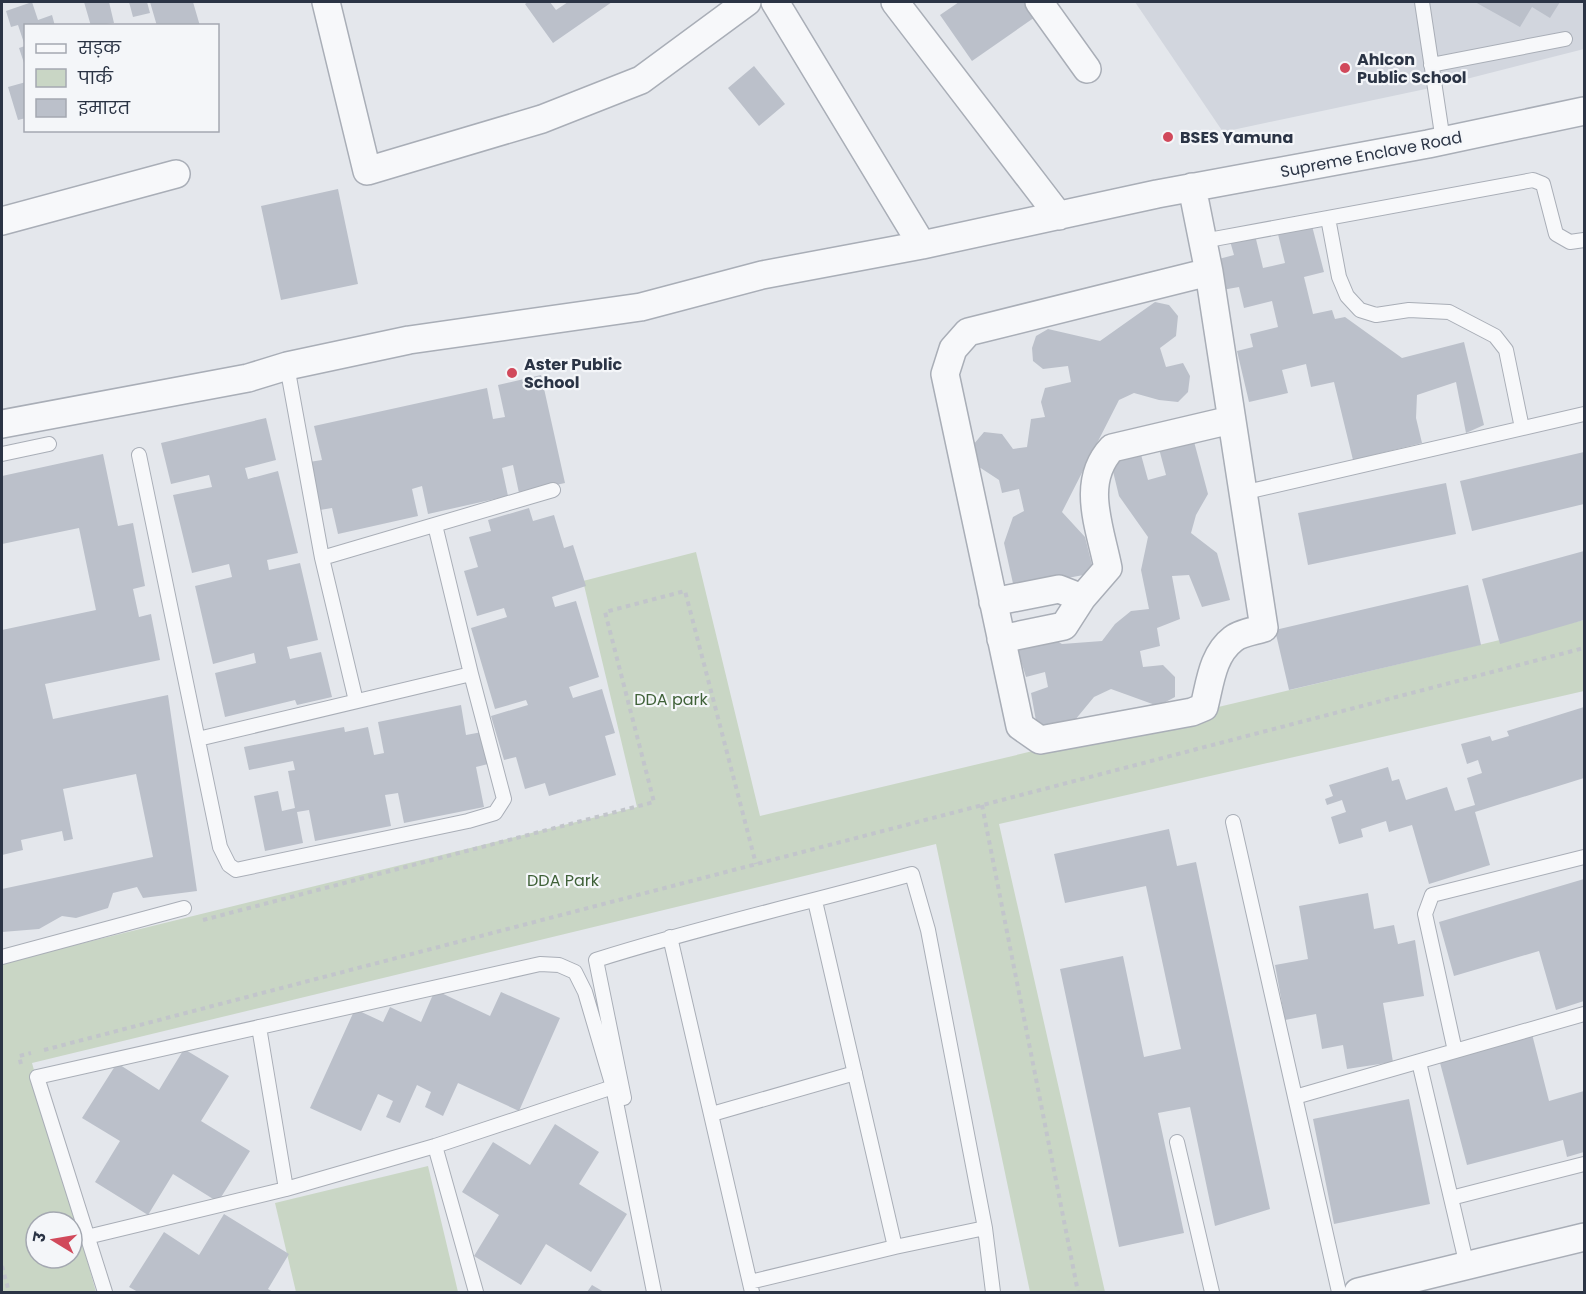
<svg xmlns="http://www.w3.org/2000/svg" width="1586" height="1294" viewBox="0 0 1586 1294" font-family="Poppins,'Noto Sans Devanagari',sans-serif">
<rect width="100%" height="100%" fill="#e4e7ec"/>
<path fill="#d2d6de" d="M 1135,2 L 1584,2 L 1584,49 L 1435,87 L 1223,132 Z"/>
<path fill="#c9d6c5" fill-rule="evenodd" d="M 696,552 L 760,816 L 1584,620 L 1584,691 L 999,824 L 1105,1292 L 1030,1292 L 936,844 L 32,1063 L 96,1292 L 2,1292 L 2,963 L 637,807 L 583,581 ZM 36,1222 L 72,1222 L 72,1258 L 36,1258 Z
M 428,1166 L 458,1292 L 296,1292 L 275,1203 Z"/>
<path fill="#bbc0ca" d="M 32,2 L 38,20 L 52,15 L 55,26 L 26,26 L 25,66 L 19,48 L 25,46 L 18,25 L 11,27 L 6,11 Z
M 84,2 L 109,2 L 114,23 L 91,26 Z
M 129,2 L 147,2 L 150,13 L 133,17 Z
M 150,2 L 193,2 L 200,26 L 157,26 Z
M 528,2 L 550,2 L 556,10 L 568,2 L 612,2 L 553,43 L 525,4 Z
M 959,2 L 1028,2 L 1038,15 L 972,61 L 940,15 Z
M 1475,2 L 1560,2 L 1550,18 L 1532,7 L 1520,27 Z
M 754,66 L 785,104 L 759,126 L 728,88 Z
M 26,82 L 26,118 L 18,120 L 8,87 Z
M 338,189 L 358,284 L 281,300 L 261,206 Z
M 1311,222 L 1324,272 L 1304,277 L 1313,314 L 1332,310 L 1335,319 L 1345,317 L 1402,358 L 1464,342 L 1484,425 L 1466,433 L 1456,382 L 1417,395 L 1416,418 L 1422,443 L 1353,460 L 1334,382 L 1311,387 L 1306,364 L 1282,370 L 1288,393 L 1249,402 L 1237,351 L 1253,347 L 1250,334 L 1278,327 L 1272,301 L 1244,308 L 1239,287 L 1222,290 L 1215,260 L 1234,255 L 1230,241 L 1255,235 L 1263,268 L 1285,263 L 1277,230 Z
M 1155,302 L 1169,305 L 1178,316 L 1176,336 L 1160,348 L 1166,367 L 1183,363 L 1190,376 L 1188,392 L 1178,402 L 1159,400 L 1134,393 L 1119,400 L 1062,512 L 1085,537 L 1094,573 L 1014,588 L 1004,543 L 1013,517 L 1024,511 L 1019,489 L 1002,493 L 999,480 L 973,463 L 973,445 L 984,432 L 1002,434 L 1013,449 L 1027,447 L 1031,419 L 1045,417 L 1041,402 L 1045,388 L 1071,382 L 1068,366 L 1043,369 L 1033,361 L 1032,348 L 1036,336 L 1048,329 L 1100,341 Z
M 541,375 L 565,483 L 519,493 L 513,465 L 502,468 L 508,496 L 428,514 L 422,486 L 412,489 L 418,516 L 338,534 L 332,508 L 320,510 L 309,462 L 322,460 L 314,426 L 487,388 L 493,419 L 505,417 L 498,385 Z
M 266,418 L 276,460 L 245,468 L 248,479 L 278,471 L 298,553 L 267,560 L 269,570 L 300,563 L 318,640 L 287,647 L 290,659 L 321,652 L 332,697 L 297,705 L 295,700 L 225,717 L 215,673 L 256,663 L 254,653 L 213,664 L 195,586 L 232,577 L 229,564 L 192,573 L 173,495 L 212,487 L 209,475 L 171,484 L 161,443 Z
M 1192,434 L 1208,494 L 1196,515 L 1191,533 L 1217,553 L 1230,600 L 1202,607 L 1189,575 L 1172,576 L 1180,619 L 1157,628 L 1160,646 L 1140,651 L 1143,667 L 1163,665 L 1175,677 L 1175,697 L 1158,706 L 1111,689 L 1094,697 L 1070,726 L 1053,729 L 1036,721 L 1031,693 L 1048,687 L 1045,672 L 1026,677 L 1016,645 L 1045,634 L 1062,644 L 1102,641 L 1115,624 L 1131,611 L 1149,609 L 1141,570 L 1148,537 L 1119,496 L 1110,459 L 1140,451 L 1148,480 L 1166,475 L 1158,445 Z
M 1584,452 L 1584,504 L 1472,531 L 1460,481 Z
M 103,454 L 118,526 L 133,523 L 145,586 L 133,589 L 139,617 L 151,614 L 160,660 L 45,684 L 53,719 L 168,695 L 197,891 L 143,898 L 137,887 L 113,893 L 108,908 L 76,918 L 62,916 L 39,929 L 2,932 L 2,889 L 153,857 L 136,774 L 63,789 L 73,839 L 64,841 L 62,831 L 21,840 L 23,850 L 2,855 L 2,630 L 96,610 L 79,528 L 2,544 L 2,476 Z
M 1446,483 L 1456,534 L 1308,565 L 1298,513 Z
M 529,508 L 533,521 L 554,515 L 564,548 L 573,545 L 586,586 L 552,597 L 555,607 L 576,601 L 599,677 L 569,687 L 573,698 L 602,689 L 615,733 L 605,736 L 616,775 L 549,796 L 545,783 L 525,789 L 516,757 L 504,760 L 491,716 L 528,705 L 526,700 L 495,709 L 471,628 L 507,617 L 504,608 L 477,616 L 464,571 L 478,567 L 469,537 L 491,531 L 488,520 Z
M 1584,551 L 1584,620 L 1500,644 L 1482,579 Z
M 1468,585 L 1481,645 L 1289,690 L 1275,630 Z
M 461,705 L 466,735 L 482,732 L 488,764 L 476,767 L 484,807 L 404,823 L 398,793 L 385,795 L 391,826 L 315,841 L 309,810 L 297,812 L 303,843 L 265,851 L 254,796 L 278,791 L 282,811 L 295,808 L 288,771 L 295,770 L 293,761 L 249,770 L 244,747 L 344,727 L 345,732 L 368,727 L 374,755 L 384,753 L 378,722 Z
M 1584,707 L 1584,778 L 1475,812 L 1490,865 L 1429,884 L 1412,825 L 1389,832 L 1386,821 L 1361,829 L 1363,837 L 1339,844 L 1331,817 L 1346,812 L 1342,800 L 1327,805 L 1325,799 L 1333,796 L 1329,785 L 1388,767 L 1392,781 L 1399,779 L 1406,800 L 1447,787 L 1455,811 L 1475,805 L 1467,778 L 1482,773 L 1478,760 L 1467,764 L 1461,744 L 1490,736 L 1492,741 L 1509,736 L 1507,731 Z
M 1169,829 L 1177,866 L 1196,862 L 1270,1209 L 1215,1226 L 1190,1107 L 1158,1113 L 1184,1233 L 1119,1247 L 1060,969 L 1123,956 L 1144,1057 L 1181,1049 L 1146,886 L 1065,903 L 1054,854 Z
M 1584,879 L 1584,1001 L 1556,1010 L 1539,951 L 1454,976 L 1439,922 Z
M 1368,893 L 1374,929 L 1394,925 L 1398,944 L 1415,940 L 1424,996 L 1383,1003 L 1393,1062 L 1347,1069 L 1343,1045 L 1322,1049 L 1316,1014 L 1285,1020 L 1275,965 L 1308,959 L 1299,906 Z
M 435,990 L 490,1016 L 501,992 L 560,1018 L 519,1111 L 458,1083 L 443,1116 L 425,1107 L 431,1092 L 417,1085 L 400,1123 L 386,1117 L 393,1101 L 378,1094 L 361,1131 L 310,1108 L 355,1009 L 383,1022 L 390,1007 L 421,1022 Z
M 1532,1034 L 1549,1101 L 1584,1091 L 1584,1152 L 1567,1157 L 1563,1140 L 1467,1165 L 1439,1059 Z
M 184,1049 L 229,1076 L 201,1121 L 250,1151 L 218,1202 L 173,1174 L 148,1215 L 95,1182 L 120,1141 L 82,1118 L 117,1063 L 159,1090 Z
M 1409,1099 L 1430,1204 L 1334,1224 L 1313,1119 Z
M 555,1124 L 599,1152 L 579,1184 L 627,1214 L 591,1272 L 546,1244 L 521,1285 L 474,1256 L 499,1215 L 462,1192 L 493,1142 L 530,1165 Z
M 224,1214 L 289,1254 L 268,1289 L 273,1292 L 138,1292 L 129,1287 L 164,1232 L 199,1255 Z
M 592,1285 L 604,1292 L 587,1292 Z"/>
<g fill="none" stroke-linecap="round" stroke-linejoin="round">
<defs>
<path id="lane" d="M 1422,2 L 1443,141
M 1431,65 L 1565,39
M 1328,218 L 1339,277 L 1347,296 L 1360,310 L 1376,315 L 1409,310 L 1449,312 L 1495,336 L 1506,350 L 1522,428
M 1203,241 L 1533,180 L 1543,184 L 1556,234 L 1570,242 L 1584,240
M 287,366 L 322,558 L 356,701
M 2,454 L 49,444
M 139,455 L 220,847 L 229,865 L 236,870 L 468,821 L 495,813 L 504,799 L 471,674 L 435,525
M 1242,493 L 1584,414
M 322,558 L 553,490
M 198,739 L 471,674
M 1233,822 L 1339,1292
M 815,901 L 895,1247
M 670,937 L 752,1292
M 2,957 L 184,908
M 259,1027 L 286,1189 L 435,1146 L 613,1087
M 1455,1051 L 1425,914 L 1432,895 L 1584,857
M 1419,1062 L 1467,1266
M 1295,1097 L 1584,1014
M 624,1098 L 596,960 C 700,927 807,903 912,874 L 928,930 L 985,1228 L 993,1292
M 712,1114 L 855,1073
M 1177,1142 L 1212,1292
M 435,1146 L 476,1292
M 1451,1198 L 1584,1164
M 87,1237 L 286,1189
M 750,1282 L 895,1247 L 985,1228
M 105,1292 L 37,1077 L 540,964 L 559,965 L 575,972 L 585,992 L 613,1087 L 654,1292"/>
<path id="street" d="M 326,2 L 367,171 L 542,119 L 641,80 L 747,2
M 775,2 L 922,245
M 895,2 L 1059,216
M 1039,2 L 1087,69
M 1192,187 L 1209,272 L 1264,628 C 1255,631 1240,633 1233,639 C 1212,655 1210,684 1204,707 L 1192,712 L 1040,740 L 1020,726 L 945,374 L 953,349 L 968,332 L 1209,272
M 2,221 L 176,174
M 2,424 L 248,378 L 287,366 L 409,340 L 641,307 L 762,275 L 922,245 L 1157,194 L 1428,144 L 1584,111
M 1082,598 L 1108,568 C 1100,527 1080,482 1112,448 L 1231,420
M 993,602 L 1059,589 L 1082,598 L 1064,626 L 1001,639
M 1358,1292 L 1584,1237"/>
</defs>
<use href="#lane" stroke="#a9aeb7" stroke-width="16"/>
<use href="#street" stroke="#a9aeb7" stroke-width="30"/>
<path stroke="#c2c5cb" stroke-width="4" stroke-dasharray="4.5 4.5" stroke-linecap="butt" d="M 982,805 L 1078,1292
M 203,920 L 654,802 L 605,612 L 685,591 L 756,864
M 44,1050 L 1584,648
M 21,1064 L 19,1056 L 31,1053
M 2,1266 L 9,1292"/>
<use href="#lane" stroke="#f7f8fa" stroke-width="14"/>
<use href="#street" stroke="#f7f8fa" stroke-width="27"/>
</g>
<g fill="#d1495b" stroke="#f4f6f9" stroke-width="2">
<circle cx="1345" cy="68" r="6"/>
<circle cx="1168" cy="137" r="6"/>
<circle cx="512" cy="373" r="6"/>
</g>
<g text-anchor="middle" stroke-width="4.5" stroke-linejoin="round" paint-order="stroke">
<g font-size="16" font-weight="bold" fill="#2b3445" stroke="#f4f6f9" text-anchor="start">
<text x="1357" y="65">Ahlcon<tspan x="1357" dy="18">Public School</tspan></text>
<text x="1180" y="143">BSES Yamuna</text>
<text x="524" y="370">Aster Public<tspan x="524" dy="18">School</tspan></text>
</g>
<g font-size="16" fill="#2b3445" stroke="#f4f6f9">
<text transform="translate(1371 154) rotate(-11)" y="6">Supreme Enclave Road</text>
</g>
<g font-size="16" fill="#3f6138" stroke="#f4f6f9">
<text x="671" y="705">DDA park</text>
<text x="563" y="886">DDA Park</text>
</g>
</g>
<rect width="1586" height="1294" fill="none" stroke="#2b3445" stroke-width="6"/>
<rect x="24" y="24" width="195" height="108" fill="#f4f6f9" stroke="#a4a8b1" stroke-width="1.5"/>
<rect x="36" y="44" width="30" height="9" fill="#f7f8fa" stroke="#a4a8b1" stroke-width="1.5"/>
<text x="78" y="54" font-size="18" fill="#2b3445">सड़क</text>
<rect x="36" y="69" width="30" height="18" fill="#c9d6c5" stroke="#a4a8b1" stroke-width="1.5"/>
<text x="78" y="84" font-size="18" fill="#2b3445">पार्क</text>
<rect x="36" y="99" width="30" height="18" fill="#bbc0ca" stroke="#a4a8b1" stroke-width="1.5"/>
<text x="78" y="114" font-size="18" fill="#2b3445">इमारत</text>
<g transform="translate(54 1240) rotate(281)"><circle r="28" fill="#f4f6f9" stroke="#a4a8b1" stroke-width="1.5"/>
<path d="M0-4.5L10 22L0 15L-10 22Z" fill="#d1495b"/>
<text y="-9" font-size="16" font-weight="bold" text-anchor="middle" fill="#2b3445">उ</text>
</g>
</svg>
